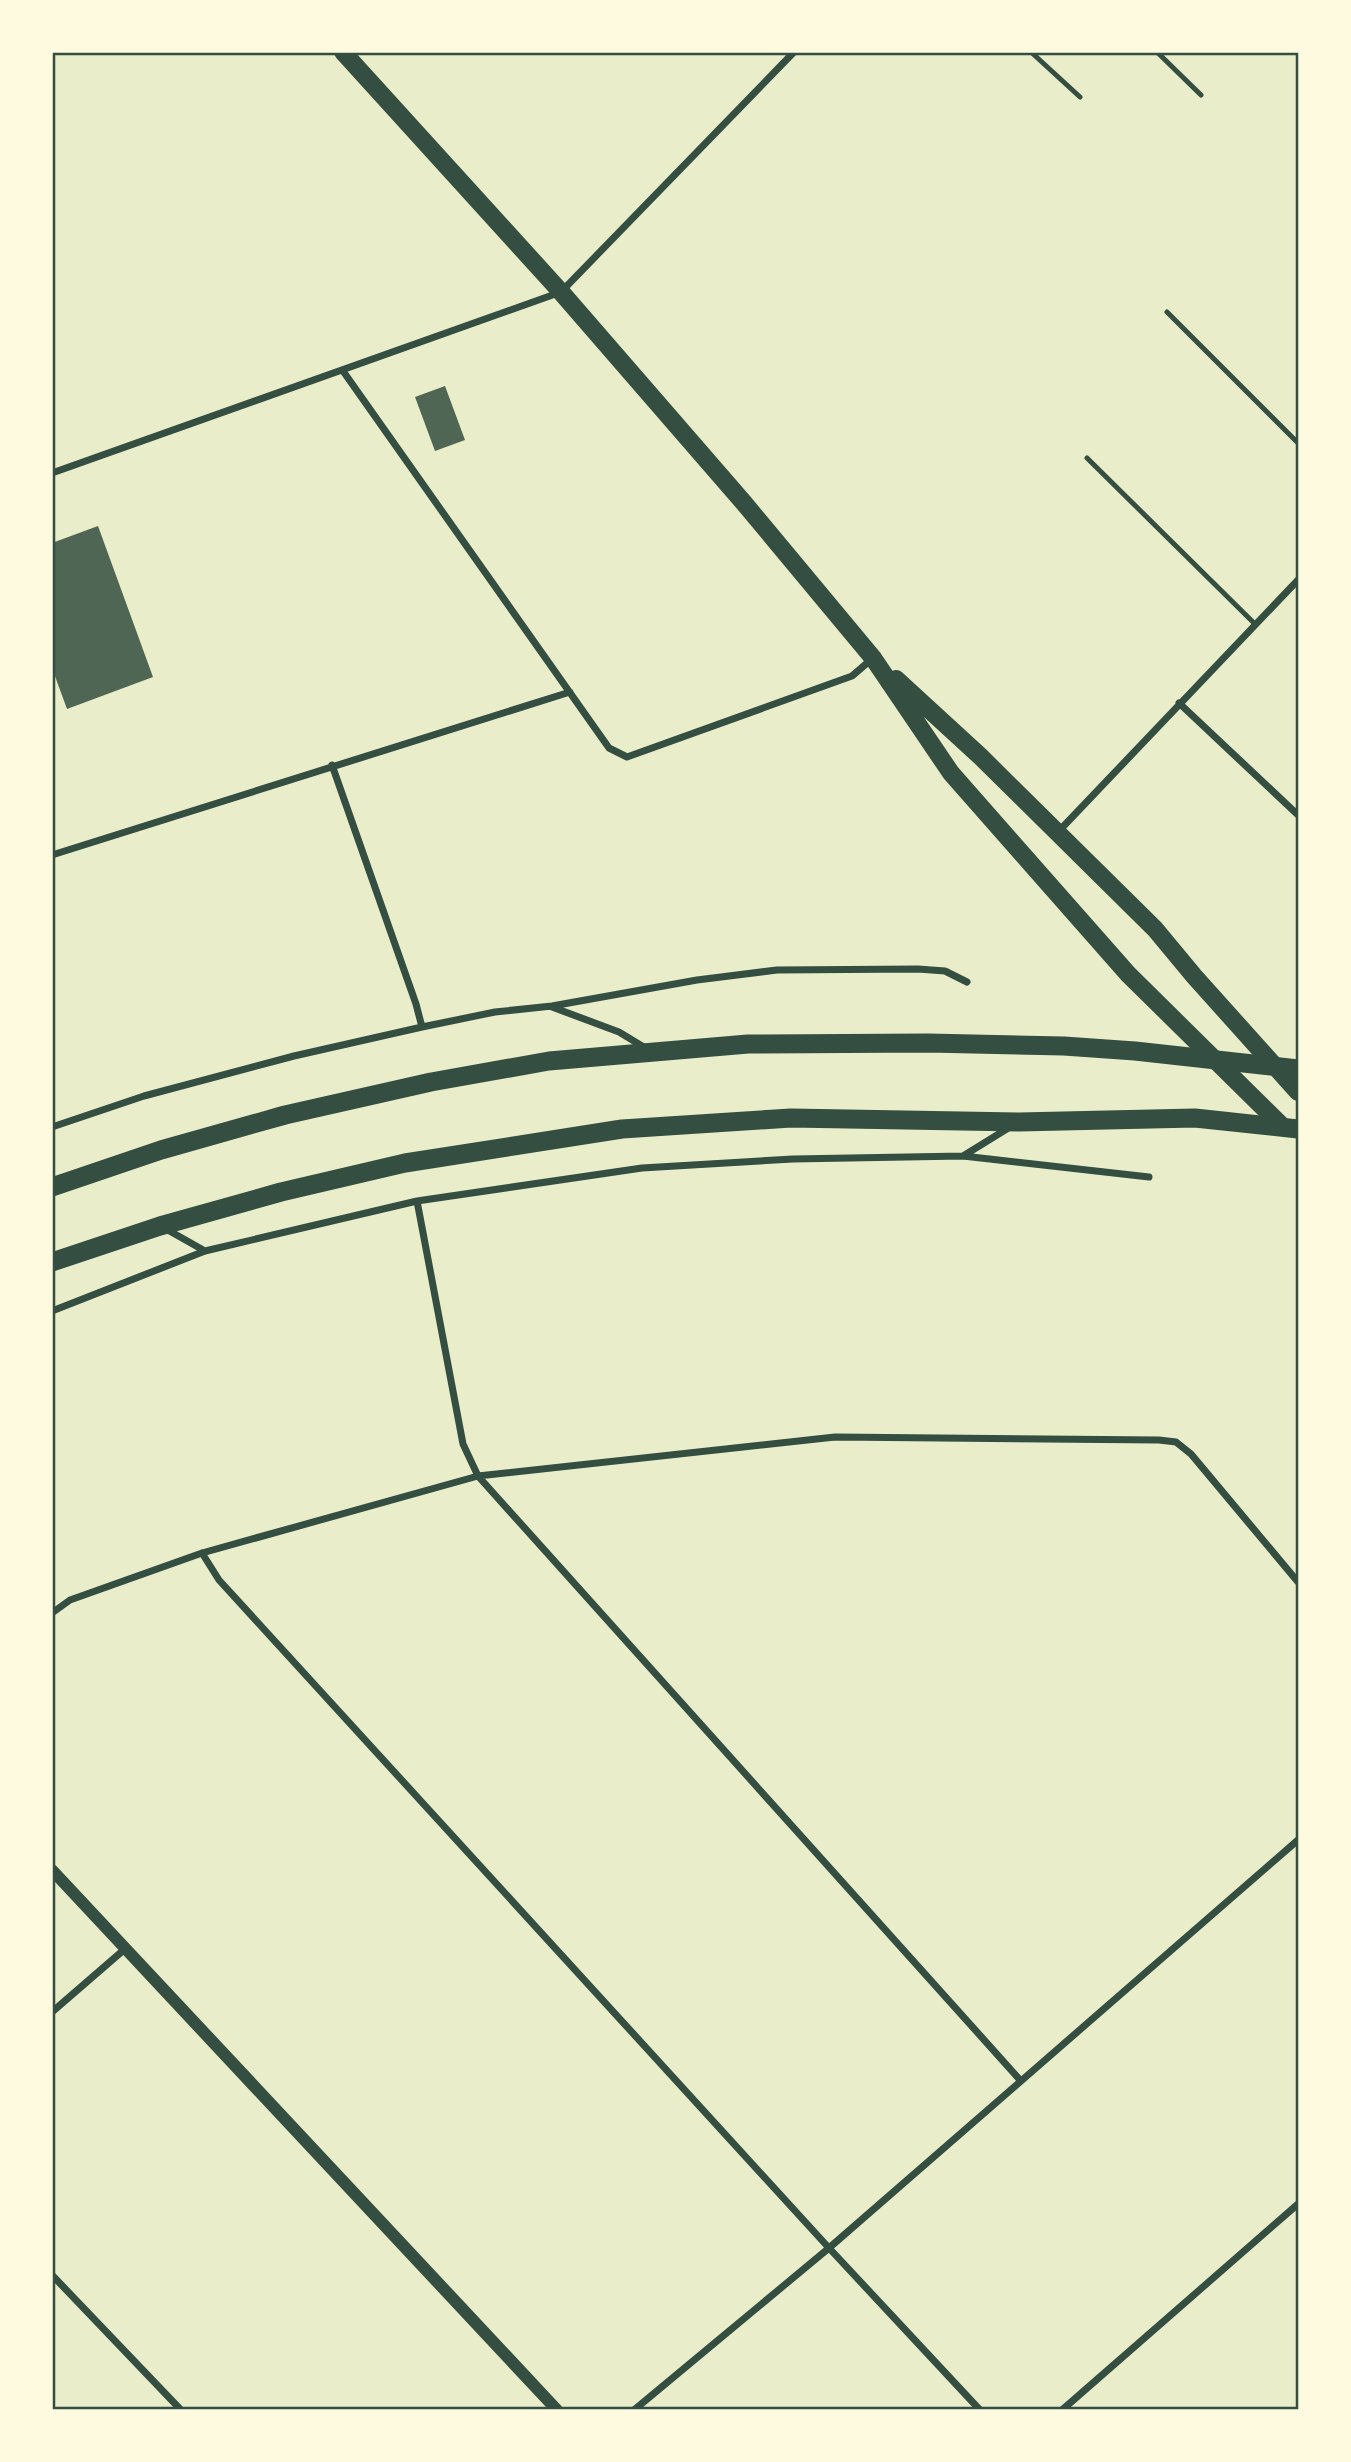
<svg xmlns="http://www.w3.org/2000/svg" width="1351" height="2462" viewBox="0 0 1351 2462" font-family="'Source Sans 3',sans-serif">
<rect width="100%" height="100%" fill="#e9edc9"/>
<path fill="#4f6655" d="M 445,386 L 465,440 L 435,451 L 415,397 Z
M 98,526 L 153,677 L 67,709 L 52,668 L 52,543 Z"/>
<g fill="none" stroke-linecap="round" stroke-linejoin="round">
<path stroke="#344e41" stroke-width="5" d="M 1031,52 L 1080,97
M 1157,52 L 1201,95
M 1167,312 L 1298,443
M 1087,458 L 1256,625"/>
<path stroke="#344e41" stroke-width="7" d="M 343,371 L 609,748 L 627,757 L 852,676 L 873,658
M 52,473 L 561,292 L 794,52
M 1179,703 L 1298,815
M 332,765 L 416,1004 L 422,1027
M 1058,832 L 1298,580
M 52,855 L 570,692
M 552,1007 L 619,1032 L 647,1049
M 52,1127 L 144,1096 L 294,1056 L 422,1027 L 495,1012 L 552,1006 L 697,980 L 777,970 L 918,969 L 945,971 L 967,982
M 963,1156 L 1010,1127
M 417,1201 L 463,1444 L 478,1476 L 1021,2081
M 166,1229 L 205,1251
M 52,1311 L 205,1251 L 417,1201 L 642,1168 L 793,1159 L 963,1156 L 1149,1177
M 202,1553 L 219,1580 L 829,2248 L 980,2410
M 52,1613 L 70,1600 L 202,1553 L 478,1476 L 835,1437 L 1159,1440 L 1176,1442 L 1191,1454 L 1298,1582
M 52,2012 L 126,1948
M 52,2275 L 181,2410
M 634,2410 L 829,2248 L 1298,1840
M 1062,2410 L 1298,2204"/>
<path stroke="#344e41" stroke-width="12" d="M 52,1870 L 557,2410"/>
<path stroke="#344e41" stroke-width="18" d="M 343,52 L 561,292 L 744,503 L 873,658 L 951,773 L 1128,974 L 1283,1127
M 896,679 L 981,757 L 1155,929 L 1194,976 L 1298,1092"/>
<path stroke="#344e41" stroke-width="19" d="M 52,1187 L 161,1150 L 285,1115 L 431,1082 L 549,1061 L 748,1044 L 928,1043 L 1064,1046 L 1135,1051 L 1298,1069
M 52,1262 L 160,1226 L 281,1192 L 405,1163 L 622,1129 L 791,1118 L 1019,1122 L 1195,1118 L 1298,1129"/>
</g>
<rect width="1351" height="2462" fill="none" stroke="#fefae0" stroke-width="108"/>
<rect x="54" y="54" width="1243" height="2354" fill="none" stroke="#344e41" stroke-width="2.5"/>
</svg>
